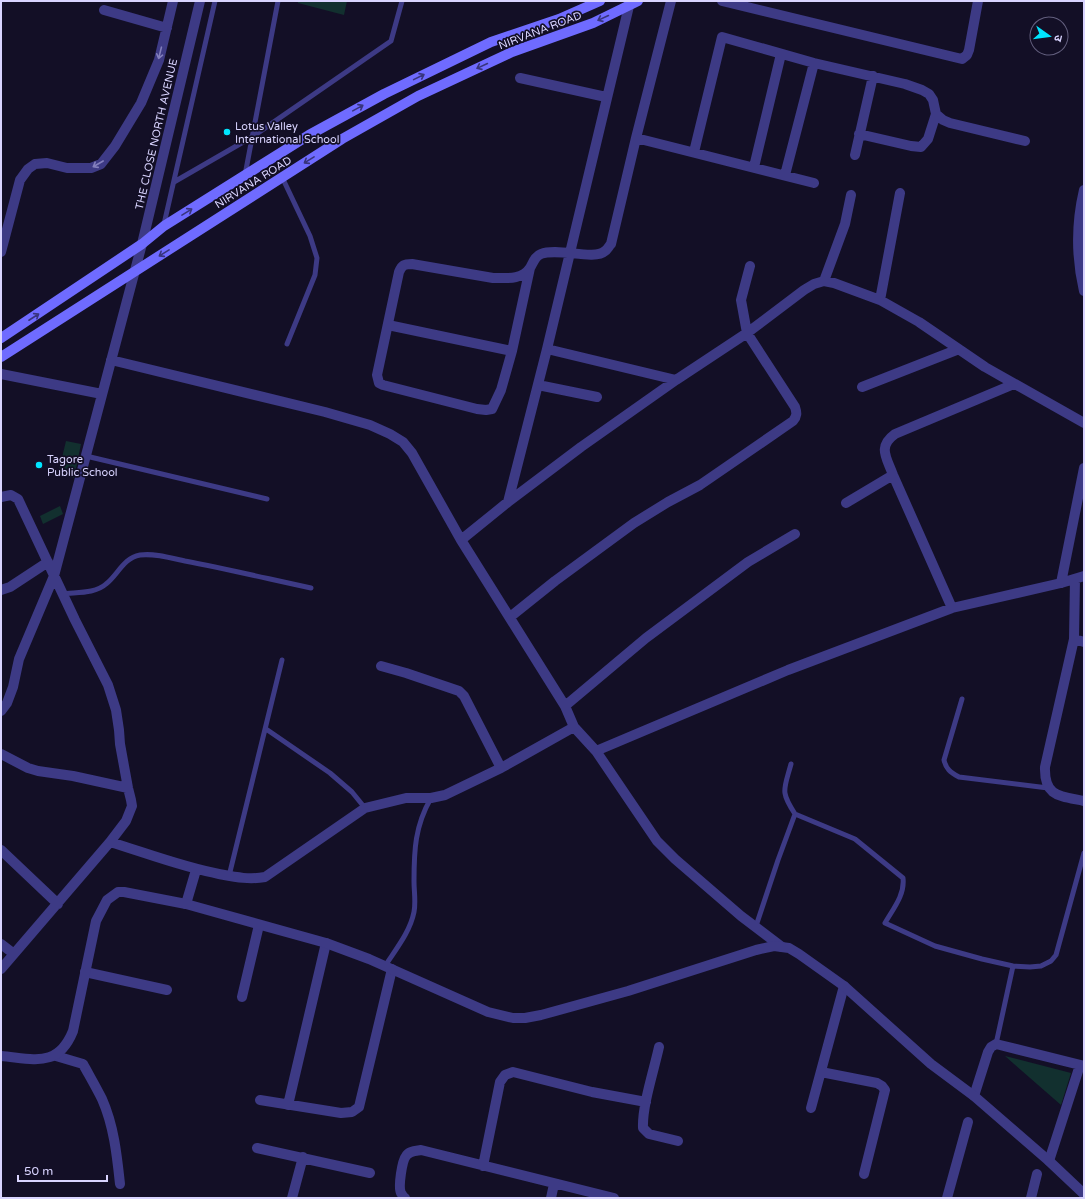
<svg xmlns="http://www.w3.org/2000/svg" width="1085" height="1199" viewBox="0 0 1085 1199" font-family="'Varela Round','Noto Sans Devanagari',sans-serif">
<rect width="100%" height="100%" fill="#130f26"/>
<path fill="#12302f" d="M 298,1 L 347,1 L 344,15 L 298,3 Z
M 66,441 L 81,444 L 74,478 L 58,474 Z
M 60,506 L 63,514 L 43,524 L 40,516 Z
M 1005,1056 L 1071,1073 L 1061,1105 Z"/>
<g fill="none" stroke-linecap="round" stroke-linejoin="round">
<path stroke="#3d3a85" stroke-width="5" d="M 245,175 L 278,1
M 282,177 L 310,236 L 317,258 L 315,275 L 287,344
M 174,182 L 252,137 L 391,41 L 402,1
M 164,224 L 215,1
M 86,456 L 267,499
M 62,594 C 76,592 95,594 106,584 C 118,575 123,558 140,555 C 155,553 171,558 185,561 C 227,569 269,579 311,588
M 962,699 L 944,760 C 946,769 950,772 959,777 L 1048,788
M 266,729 L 330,773 L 352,792 L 365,808
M 795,814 L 855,839 L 903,878 C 905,895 893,909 885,923 L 935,946 L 982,959 L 1013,966 L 1030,967 L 1041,966 L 1051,961 L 1056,955 L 1084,853
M 229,876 L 282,660
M 756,926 L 778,860 L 795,814 C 780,791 784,790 791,764
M 385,966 C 396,949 410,932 414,912 C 416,902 414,892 414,881 C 414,850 415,826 431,798
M 996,1044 L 1013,966"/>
<path stroke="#3d3a85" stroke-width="10" d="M 722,1 L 962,59 L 967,55 L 969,50 L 978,1
M 104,10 L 167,28
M 520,78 L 606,97
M 859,134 L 911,146 L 921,147 L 928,139 L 936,114
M 636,138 L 814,183
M 694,152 L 722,37 L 814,63 L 905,84 L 922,90 L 929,94 L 933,100 L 936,114 L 943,120 L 950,123 L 1025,141
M 855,155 L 873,76
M 754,167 L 781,54
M 785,175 L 814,63
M 1084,190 C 1076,224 1076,257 1084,291
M 1,252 L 20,180 L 28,169 L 35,164 L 47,163 L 67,168 L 91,168 L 101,164 L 115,146 L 141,103 L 159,60 L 173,1
M 530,268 L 512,351 L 501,390 L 492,409 L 486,410 L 477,409 L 383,385 L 379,383 L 377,375 L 399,272 C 402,265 404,264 412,264 L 493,278 C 506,278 522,280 530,268 C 533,263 535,256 541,254 C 558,247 594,261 605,251 C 607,250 609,246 611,244 L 636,138 L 671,1
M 824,281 L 845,224 L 851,195
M 880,300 L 900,193
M 388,325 L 512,351
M 547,349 L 676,380
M 111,360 L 325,412 L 370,425 L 390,434 L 403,442 L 412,453 L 461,540 L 565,706 L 574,727 L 596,751 L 657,841 L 675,859 L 741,916 L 782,947
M 1,374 L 102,394
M 538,385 L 597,397
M 862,387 L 959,349
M 1,497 L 11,495 L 18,499 L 75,620 L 108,685 L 116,710 L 119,730 L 120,744 L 128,788 L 131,800 L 132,806 L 126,821 L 110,842
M 508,502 L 547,349 L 629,6
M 846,503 L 893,475
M 461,540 L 508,502 L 581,447 L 676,380 L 747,333 L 804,290 L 814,284 L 824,281 L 834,283 L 880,300 L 919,322 L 985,367 L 1084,423
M 1075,579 L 1074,639 L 1045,767 C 1044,797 1060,796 1084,801
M 1061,583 L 1084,468
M 1,590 L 10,587 L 48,562
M 952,608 L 893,475 C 887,458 877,447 895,434 L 1014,384
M 510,617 L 555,581 L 634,523 L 668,502 L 700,485 L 793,421 C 797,416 797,413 795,407 L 747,333 L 741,300 L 750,266
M 1074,639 L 1084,642
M 381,666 L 406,673 L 459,691 L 464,696 L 501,768
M 565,706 L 646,638 L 748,562 L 795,534
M 1,711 L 7,703 L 13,687 L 19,659 L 54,576 L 142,244 L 200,1
M 596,751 L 788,670 L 952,608 L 1061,583 L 1084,576
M 1,754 L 28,768 L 38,771 L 73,776 L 128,788
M 1,850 L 58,904
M 186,904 L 196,870
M 1,944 L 14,954
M 1,969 L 110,842 C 146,853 182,867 219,874 C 235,877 249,880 265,877 L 365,808 L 406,798 L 431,798 L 445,795 L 501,768 L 574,727
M 85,972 L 167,990
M 242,997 L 259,925
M 659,1047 C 654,1070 642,1106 643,1128 L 649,1134 L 678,1141
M 56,1056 L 83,1064 C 89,1075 96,1087 102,1099 C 114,1126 117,1156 120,1184
M 821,1072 L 877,1083 L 882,1086 L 885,1090 L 864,1174
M 974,1096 L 988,1052 L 991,1047 L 996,1044 L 1084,1066
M 260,1100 L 341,1113 L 352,1112 L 359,1107 L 392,969
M 288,1105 L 326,943
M 811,1108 L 844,986
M 257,1148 L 370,1173
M 1049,1161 L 1080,1065
M 483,1166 L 500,1082 L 505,1075 L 513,1072 L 592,1092 L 646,1102
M 292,1198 L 303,1157
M 405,1198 C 404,1198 401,1193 401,1193 C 398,1187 402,1161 406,1156 C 409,1151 416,1151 421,1150 L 614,1198
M 551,1198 L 554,1184
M 947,1198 L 968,1122
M 1031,1198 L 1037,1174"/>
<path stroke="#3d3a85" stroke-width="10" d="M 1,1056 C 35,1059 58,1068 73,1031 L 96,921 L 107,900 L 118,892 L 124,892 L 186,904 L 326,943 L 369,959 L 488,1012 L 513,1018 L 525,1018 L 541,1015 L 628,991 L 756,950 L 774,946 L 789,948 L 799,954 L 844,986 L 931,1064 L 974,1096 L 1049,1161 L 1084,1194"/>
<path stroke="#6f6bff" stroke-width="10" d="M 1,338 L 142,244 L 164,226 L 309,135 L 384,94 L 491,42 L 559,19 L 600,1
M 1,357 L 342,139 L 418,96 L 512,52 L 593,23 L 638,1"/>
</g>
<defs><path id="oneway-shaft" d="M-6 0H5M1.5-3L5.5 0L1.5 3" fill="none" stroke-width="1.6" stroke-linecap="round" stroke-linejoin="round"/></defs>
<g stroke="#38347d">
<use href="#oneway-shaft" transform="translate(603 18) rotate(155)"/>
<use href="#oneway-shaft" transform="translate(482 66) rotate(155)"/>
<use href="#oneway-shaft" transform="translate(419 77) rotate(-26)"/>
<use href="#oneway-shaft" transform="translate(358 108) rotate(-29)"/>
<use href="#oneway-shaft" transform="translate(309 160) rotate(148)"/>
<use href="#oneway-shaft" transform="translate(187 212) rotate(-32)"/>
<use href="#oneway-shaft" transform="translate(164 253) rotate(148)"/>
<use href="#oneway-shaft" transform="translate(34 317) rotate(-33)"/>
</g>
<g stroke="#837fbc">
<use href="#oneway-shaft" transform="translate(160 53) rotate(104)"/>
<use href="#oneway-shaft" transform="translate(98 164) rotate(150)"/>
</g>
<g fill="#00e5ff" stroke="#130f26" stroke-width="1.5">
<circle cx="227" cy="132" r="4"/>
<circle cx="39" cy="465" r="4"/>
</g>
<g text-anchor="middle" stroke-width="3.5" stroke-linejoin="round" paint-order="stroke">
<g font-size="11" fill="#d9d4ff" stroke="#130f26">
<text transform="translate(540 30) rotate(-21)" y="4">NIRVANA ROAD</text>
<text transform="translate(156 134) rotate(-77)" y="4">THE CLOSE NORTH AVENUE</text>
<text transform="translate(253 182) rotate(-32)" y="4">NIRVANA ROAD</text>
</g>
<g font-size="11" fill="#d9d4ff" stroke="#130f26" text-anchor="start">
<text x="235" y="130">Lotus Valley<tspan x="235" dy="13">International School</tspan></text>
<text x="47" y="463">Tagore<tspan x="47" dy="13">Public School</tspan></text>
</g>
</g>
<rect width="1085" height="1199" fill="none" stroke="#d9d4ff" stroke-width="4"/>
<g transform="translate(1049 36) rotate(104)"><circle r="19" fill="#130f26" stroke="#625e7d"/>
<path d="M0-3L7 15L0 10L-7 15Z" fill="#00e5ff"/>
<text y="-6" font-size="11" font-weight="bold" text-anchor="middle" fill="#d9d4ff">उ</text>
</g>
<path d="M18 1175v6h89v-6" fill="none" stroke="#d9d4ff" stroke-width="2"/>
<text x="24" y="1175" font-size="12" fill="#d9d4ff" stroke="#130f26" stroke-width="3" paint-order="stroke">50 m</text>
</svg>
